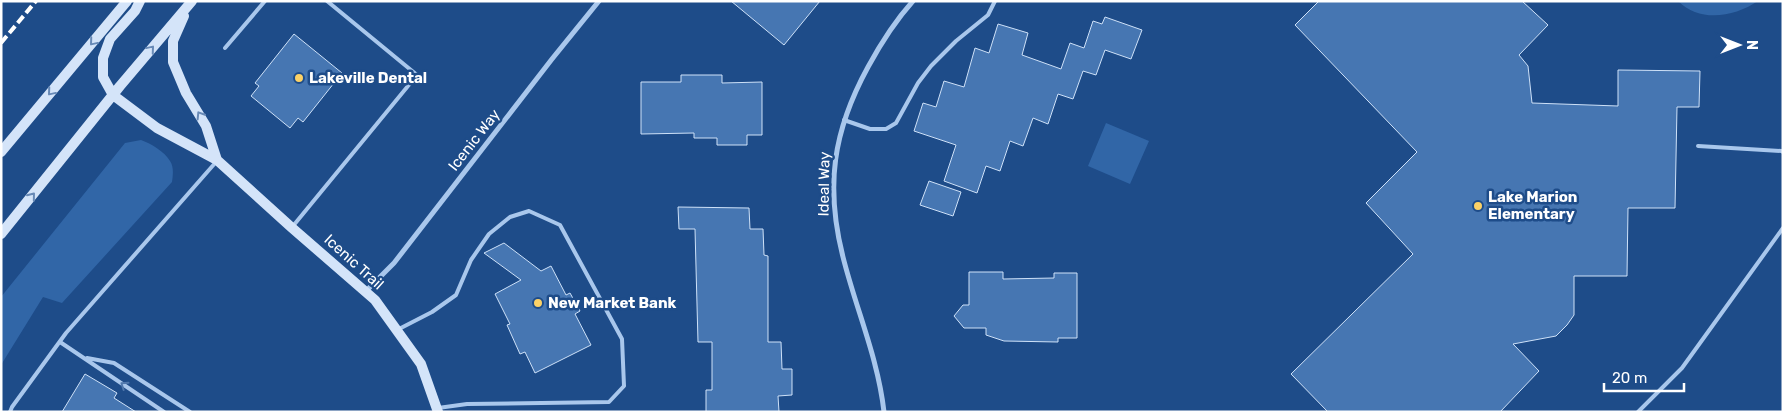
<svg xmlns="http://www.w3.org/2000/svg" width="1784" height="413" viewBox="0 0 1784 413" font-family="Rubik,sans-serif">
<rect width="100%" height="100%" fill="#1e4c89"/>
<path fill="#3166a7" d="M 1678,1 L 1758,1 C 1734,17 1700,23 1678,1 Z
M 1106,123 L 1149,141 L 1130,184 L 1088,166 Z
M 141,140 C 150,143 165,152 170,161 C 174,167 173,175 172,182 L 62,303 L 43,297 L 1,365 L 1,297 L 125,143 Z"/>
<path fill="#4676b2" stroke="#cee1f8" d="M 731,1 L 820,1 L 784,45 Z
M 1319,1 L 1522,1 L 1548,25 L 1519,55 L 1528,66 L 1532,103 L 1618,106 L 1618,70 L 1700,71 L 1699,107 L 1677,107 L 1675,208 L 1628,208 L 1627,276 L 1574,276 L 1574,315 L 1567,325 L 1556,336 L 1513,344 L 1539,371 L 1500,412 L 1328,412 L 1291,374 L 1413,254 L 1366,203 L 1417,152 L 1295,25 Z
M 1105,17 L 1142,30 L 1131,59 L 1105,50 L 1096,75 L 1083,71 L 1073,99 L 1058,94 L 1048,124 L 1033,118 L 1023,146 L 1010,141 L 1000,171 L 986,166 L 977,193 L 944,181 L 956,145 L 914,131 L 923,103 L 936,107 L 944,81 L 964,87 L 975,48 L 989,53 L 998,24 L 1028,33 L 1022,55 L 1061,69 L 1070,43 L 1084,48 L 1093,21 L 1102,24 Z
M 294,34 L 342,73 L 303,122 L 298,118 L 290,128 L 251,96 L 259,86 L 255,83 Z
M 681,75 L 722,75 L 722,83 L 762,82 L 762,135 L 747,135 L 747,145 L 717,145 L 717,138 L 694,138 L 694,133 L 641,134 L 641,82 L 681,82 Z
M 929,181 L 961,192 L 953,216 L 920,205 Z
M 678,207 L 749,208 L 750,229 L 763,229 L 764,255 L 768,256 L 768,342 L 781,342 L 782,369 L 792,369 L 792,395 L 778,396 L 779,412 L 706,412 L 706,390 L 712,390 L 712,342 L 698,342 L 695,229 L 679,229 Z
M 504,243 L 541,271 L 551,266 L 566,295 L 570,293 L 580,311 L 575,314 L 591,345 L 535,373 L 525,352 L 520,354 L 507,325 L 510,324 L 495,294 L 521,280 L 484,253 Z
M 969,272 L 1003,272 L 1003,279 L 1054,278 L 1054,273 L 1077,273 L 1077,338 L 1058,338 L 1058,342 L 1004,341 L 986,335 L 986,328 L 964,328 L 954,316 L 963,305 L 969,305 Z
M 85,374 L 117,393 L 114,398 L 136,412 L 62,412 Z"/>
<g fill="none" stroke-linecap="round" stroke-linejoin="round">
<path stroke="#a9c7ec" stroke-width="4" d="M 225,48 L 265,1
M 844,120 L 870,129 L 886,129 L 896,123 L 918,83 L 931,66 L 956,41 L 988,15 L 995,1
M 1698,146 L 1782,151 L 1783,152
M 293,226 L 417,75 L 327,1
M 397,330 L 432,312 L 456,295 L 471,260 L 489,234 L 510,217 L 529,211 L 560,225 L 622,339 L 624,386 L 609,402 L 467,404 L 438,408
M 60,342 L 164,412
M 87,358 L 114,363 L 190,412
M 10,412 L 12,407 L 66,333 L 216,162
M 1638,412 L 1682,368 L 1783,228"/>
<path stroke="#a9c7ec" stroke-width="5" d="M 366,291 L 394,263 L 552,59 L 599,1
M 884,412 C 878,358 856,309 843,257 C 825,186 833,131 868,67 C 881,43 895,21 913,1"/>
<path stroke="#d4e4f9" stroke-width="10" d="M 140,1 L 135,11 L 110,39 L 103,58 L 103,77 L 113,95 L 157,128 L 217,160 L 291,227 L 375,300 L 421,364 L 438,412
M 184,16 L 173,41 L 173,62 L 186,93 L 206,126 L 217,160
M 1,152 L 127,1
M 1,234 L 120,86 L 192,1"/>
<path stroke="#fff" stroke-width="4" stroke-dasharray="9 4" stroke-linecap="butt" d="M 1,43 L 36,1"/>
</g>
<defs><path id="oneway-chevron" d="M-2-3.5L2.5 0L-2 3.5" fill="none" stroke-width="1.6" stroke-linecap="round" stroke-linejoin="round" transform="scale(1.25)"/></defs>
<g stroke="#6789b6">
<use href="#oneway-chevron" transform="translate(93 42) rotate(130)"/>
<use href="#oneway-chevron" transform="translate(151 49) rotate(-50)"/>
<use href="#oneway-chevron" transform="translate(51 92) rotate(130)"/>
<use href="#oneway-chevron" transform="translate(200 115) rotate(-122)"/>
<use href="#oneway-chevron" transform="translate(32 196) rotate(-51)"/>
</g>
<use stroke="#4f77ac" href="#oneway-chevron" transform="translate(124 385) rotate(-146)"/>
<g fill="#fbd167" stroke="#1e4c89" stroke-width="2">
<circle cx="299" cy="78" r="5"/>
<circle cx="1478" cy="206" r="5"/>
<circle cx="538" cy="303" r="5"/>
</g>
<g text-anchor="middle" stroke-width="5" stroke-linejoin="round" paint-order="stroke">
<g font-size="15" font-weight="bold" fill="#fff" stroke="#1e4c89" text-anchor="start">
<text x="309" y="83">Lakeville Dental</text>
<text x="1488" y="202">Lake Marion<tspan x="1488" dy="17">Elementary</tspan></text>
<text x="548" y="308">New Market Bank</text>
</g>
<g font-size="15" fill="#fff" stroke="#1e4c89">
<text transform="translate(474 140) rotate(-52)" y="5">Icenic Way</text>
<text transform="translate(824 184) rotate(-89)" y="5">Ideal Way</text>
<text transform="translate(354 262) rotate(42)" y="5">Icenic Trail</text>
</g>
</g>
<rect width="1784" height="413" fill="none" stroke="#ffffff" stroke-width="5"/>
<g transform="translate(1739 45) rotate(90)" stroke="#1e4c89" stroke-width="4" paint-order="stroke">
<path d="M0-4L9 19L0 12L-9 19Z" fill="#ffffff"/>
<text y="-8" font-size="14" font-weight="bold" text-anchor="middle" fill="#ffffff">N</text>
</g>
<path d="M1604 383v8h80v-8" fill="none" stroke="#ffffff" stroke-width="2.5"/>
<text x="1612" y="383" font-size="15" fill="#ffffff" stroke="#1e4c89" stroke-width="4" paint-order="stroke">20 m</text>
</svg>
